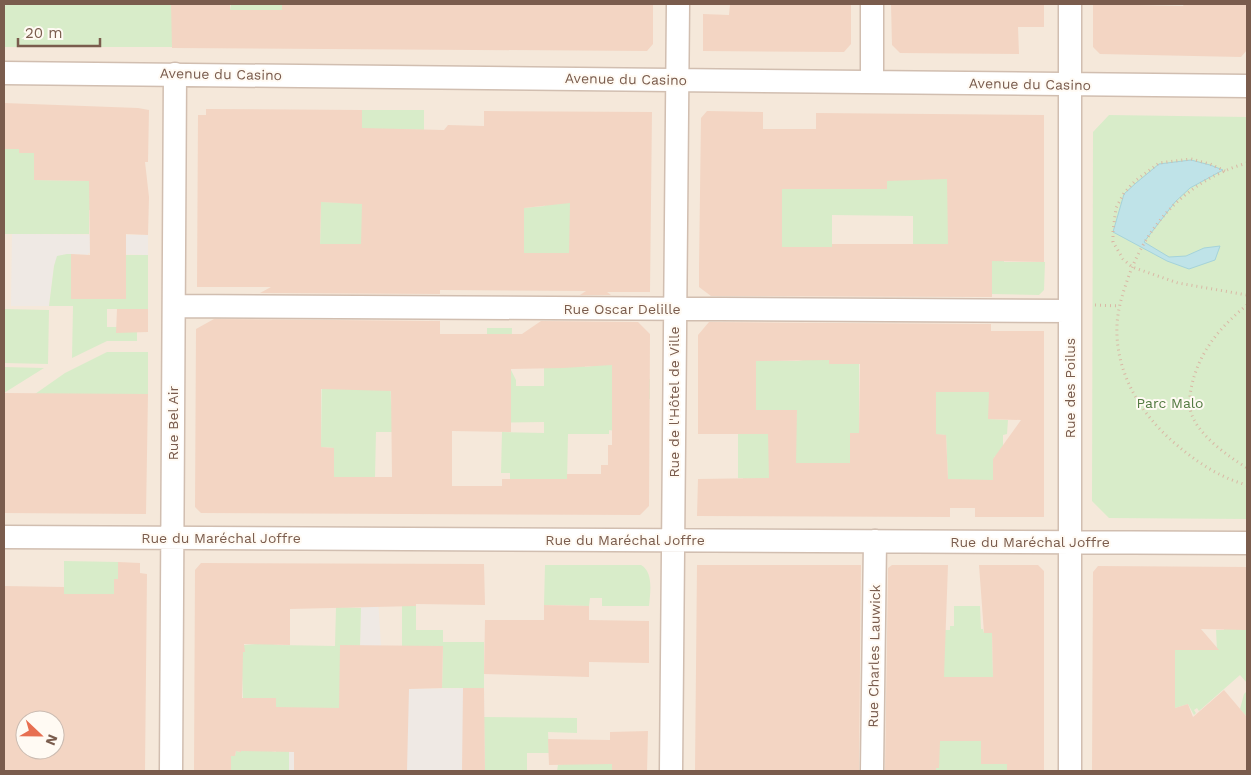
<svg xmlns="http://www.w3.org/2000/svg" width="1251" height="775" viewBox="0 0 1251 775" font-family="'Work Sans',sans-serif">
<rect width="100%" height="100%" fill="#fdf6ec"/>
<path fill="#f5e8da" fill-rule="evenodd" d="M 4,4 L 1247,4 L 1247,771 L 4,771 ZM 25,720 L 55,720 L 55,750 L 25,750 Z"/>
<path fill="#efe9e4" d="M 12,234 L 148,235 L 148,255 L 88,253 L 88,255 L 67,254 L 58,256 L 54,266 L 49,306 L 11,306 Z
M 361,598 L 378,599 L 381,646 L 401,689 L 484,688 L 485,771 L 289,771 L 289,747 L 360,646 Z"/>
<path fill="#d8ecc9" d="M 9,4 L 205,4 L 205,13 L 172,40 L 172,47 L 4,47 L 4,6 Z
M 231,4 L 282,4 L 282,12 L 230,10 Z
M 362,110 L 424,110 L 424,130 L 396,129 L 361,244 L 320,248 L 321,202 L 361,203 Z
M 1109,115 L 1247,117 L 1247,519 L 1109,518 L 1092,501 L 1093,132 Z
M 34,141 L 34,180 L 97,181 L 109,210 L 89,210 L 89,234 L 4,234 L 4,149 L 10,149 Z
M 933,151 L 1004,243 L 1004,262 L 1045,262 L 1044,290 L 1039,295 L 992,294 L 913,244 L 913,216 L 832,215 L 832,293 L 782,248 L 782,189 L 835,189 L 836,170 L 876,159 L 876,189 L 887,189 L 887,154 Z
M 545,196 L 570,196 L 570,253 L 524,254 L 524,208 L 545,206 Z
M 67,254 L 71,254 L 71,299 L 124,299 L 125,255 L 148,255 L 148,309 L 107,309 L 107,327 L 116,327 L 137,332 L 137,341 L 107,341 L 72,358 L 73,306 L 49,306 L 54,266 L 57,256 Z
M 4,309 L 49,310 L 48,364 L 4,363 Z
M 487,328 L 512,328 L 511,370 L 516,380 L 516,386 L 544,386 L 544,359 L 585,360 L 585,367 L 593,366 L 593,358 L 620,358 L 620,378 L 650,379 L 650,399 L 612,398 L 612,409 L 615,410 L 615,431 L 609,430 L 609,434 L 568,434 L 567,480 L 554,480 L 553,479 L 544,479 L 543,481 L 510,480 L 510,473 L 501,473 L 502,432 L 544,433 L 544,422 L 486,423 L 511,399 L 511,382 L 487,381 Z
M 107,352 L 148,352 L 148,394 L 35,394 L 65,373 Z
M 829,356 L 829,364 L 859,364 L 859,433 L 850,433 L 850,470 L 839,477 L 839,463 L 821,463 L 791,483 L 797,410 L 734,410 L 734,397 L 756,397 L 756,385 L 752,385 L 753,360 L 797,361 Z
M 322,364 L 390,364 L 391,403 L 403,432 L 376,432 L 375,477 L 334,478 L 334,448 L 321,447 Z
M 936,365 L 962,392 L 1003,392 L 989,407 L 989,419 L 1008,420 L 1007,434 L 1003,435 L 1003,456 L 995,456 L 993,460 L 993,483 L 948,479 L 946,435 L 924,434 L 936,410 Z
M 4,367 L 44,368 L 4,393 Z
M 738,434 L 779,434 L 774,483 L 743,483 L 743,478 L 738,478 Z
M 64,561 L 118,562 L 118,579 L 114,579 L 114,594 L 64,594 Z
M 545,565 L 641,565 C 654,572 650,594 649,606 L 602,606 L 602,598 L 590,598 L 589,606 L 544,605 Z
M 402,606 L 416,606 L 416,630 L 443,630 L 443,642 L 484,642 L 484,688 L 442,688 L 443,647 L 402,646 Z
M 954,606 L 980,606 L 981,629 L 983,629 L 984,633 L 992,633 L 993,677 L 1003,741 L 981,764 L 1007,764 L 1007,771 L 936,771 L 936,768 L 939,768 L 939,763 L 920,739 L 944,677 L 942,630 L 950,630 L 950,626 L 954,626 Z
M 1225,606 L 1247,606 L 1247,683 L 1240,675 L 1199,711 L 1197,708 L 1194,710 L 1196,713 L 1194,715 L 1188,704 L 1175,708 L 1175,650 L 1217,650 L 1216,630 L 1224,630 Z
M 336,607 L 361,608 L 360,646 L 341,708 L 289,747 L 289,771 L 231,771 L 231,756 L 235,756 L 236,751 L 241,752 L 241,744 L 276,752 L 276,698 L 243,698 L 242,674 L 227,652 L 244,652 L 244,645 L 255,644 L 255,641 L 279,645 L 335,646 Z
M 1247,691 L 1247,717 L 1240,709 L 1244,694 Z
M 484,717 L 577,718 L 577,733 L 548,732 L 549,753 L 527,753 L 527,771 L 485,771 Z
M 612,754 L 612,771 L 557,771 L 558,765 Z"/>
<path fill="#bfe3e8" stroke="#a5d3da" d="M 1191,160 L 1210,165 L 1223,170 L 1190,188 L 1175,202 L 1144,242 L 1169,257 L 1186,256 L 1204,248 L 1220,246 L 1215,260 L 1189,269 L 1167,261 L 1113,232 L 1124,194 L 1136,183 L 1159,164 Z"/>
<path fill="#f3d5c3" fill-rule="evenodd" d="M 171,4 L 230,4 L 230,10 L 282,10 L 282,4 L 638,4 L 638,5 L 653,5 L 653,44 L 647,51 L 172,48 Z
M 730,4 L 851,4 L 851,44 L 844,52 L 703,51 L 703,14 L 729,15 Z
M 891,4 L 1044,4 L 1044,27 L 1018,27 L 1019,54 L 900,53 L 892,45 Z
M 1093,4 L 1183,6 L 1184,4 L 1247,4 L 1247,50 L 1241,57 L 1100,54 L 1093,47 Z
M 4,103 L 138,108 L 149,110 L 148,162 L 145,162 L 149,197 L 148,235 L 126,234 L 126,299 L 71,299 L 71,254 L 90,255 L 89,181 L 34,180 L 34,153 L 19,153 L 19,149 L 4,149 Z
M 206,109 L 362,110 L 362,128 L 444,130 L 448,125 L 484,126 L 484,111 L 652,112 L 650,292 L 607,292 L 611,295 L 580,295 L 586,291 L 440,290 L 440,294 L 260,293 L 271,287 L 197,287 L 198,115 L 206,115 ZM 321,202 L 362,204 L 361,244 L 320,244 ZM 570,203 L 569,253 L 524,253 L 524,208 Z
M 707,111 L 763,112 L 763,129 L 816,129 L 816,113 L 1044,115 L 1044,262 L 992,261 L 992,297 L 711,296 L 699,287 L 699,267 L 701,118 ZM 947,179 L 948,244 L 832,244 L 832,247 L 782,247 L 782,189 L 887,189 L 887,181 Z
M 117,309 L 148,309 L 148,332 L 116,333 Z
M 214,319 L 440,321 L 440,334 L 522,334 L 541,321 L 638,322 L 650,334 L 649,506 L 640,515 L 201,513 L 195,507 L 196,329 ZM 612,365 L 612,445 L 608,445 L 608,465 L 601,465 L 601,474 L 567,474 L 567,479 L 502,479 L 502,486 L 452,486 L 452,431 L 511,432 L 511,369 L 563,368 ZM 321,389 L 391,391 L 392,477 L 334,477 L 334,448 L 321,447 Z
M 709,322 L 991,324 L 991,331 L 1044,331 L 1044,517 L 975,517 L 975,508 L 950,508 L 950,517 L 697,516 L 698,479 L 769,478 L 768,434 L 698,434 L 698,335 ZM 829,360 L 829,364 L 860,364 L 859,433 L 850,433 L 850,463 L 796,463 L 797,410 L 756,410 L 756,361 ZM 936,392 L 989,392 L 988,419 L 1021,420 L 993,459 L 993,480 L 948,479 L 946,435 L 936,434 Z
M 4,393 L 148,394 L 146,514 L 4,513 Z
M 118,562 L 140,563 L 140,573 L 147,574 L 145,771 L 4,771 L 4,586 L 64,587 L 64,594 L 114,594 L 114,579 L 118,579 ZM 25,720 L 55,720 L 55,750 L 25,750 Z
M 201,563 L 484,564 L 485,605 L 416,604 L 416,606 L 290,609 L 290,645 L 244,644 L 245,652 L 243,652 L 242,698 L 276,698 L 276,707 L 339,708 L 340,645 L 443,646 L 442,688 L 409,689 L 407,771 L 294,771 L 294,752 L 241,751 L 241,752 L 236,751 L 235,756 L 231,756 L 231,771 L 194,771 L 195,570 Z
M 697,565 L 861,565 L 859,771 L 695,771 Z
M 892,565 L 948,565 L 944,677 L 993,677 L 992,633 L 984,633 L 979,565 L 1038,565 L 1044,571 L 1044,771 L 1007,771 L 1007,764 L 981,764 L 981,741 L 940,741 L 939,768 L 936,768 L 936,771 L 885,771 L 888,568 Z
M 1098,566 L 1247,567 L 1247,630 L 1201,629 L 1219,650 L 1175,650 L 1175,708 L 1188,704 L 1193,717 L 1224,690 L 1247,717 L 1247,771 L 1092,771 L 1093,572 Z
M 544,605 L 589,606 L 589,620 L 649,621 L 649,663 L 589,662 L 589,677 L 484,674 L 485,620 L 544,620 Z
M 463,688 L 484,688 L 485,771 L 462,771 Z
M 648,731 L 647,771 L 612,771 L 612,764 L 549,765 L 548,739 L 610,740 L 610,732 Z"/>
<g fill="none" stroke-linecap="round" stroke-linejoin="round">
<defs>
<path id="street" d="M 872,4 L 872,82
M 4,73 L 1247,86
M 174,306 L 1070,311
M 4,537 L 1247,543
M 171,771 L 175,74
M 671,771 L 678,4
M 872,771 L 875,541
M 1070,771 L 1070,4"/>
</defs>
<use href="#street" stroke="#d1beb0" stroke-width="25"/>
<path stroke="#d9b8a5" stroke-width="3" stroke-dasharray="1 4" stroke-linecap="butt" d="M 1247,163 C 1187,180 1145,225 1126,284 C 1120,301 1116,318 1117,336 C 1119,380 1145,419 1178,446 C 1198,463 1221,478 1247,485
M 1225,171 L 1210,164 L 1191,159 L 1159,163 L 1135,181 L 1124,193 L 1116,208 L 1113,231 L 1113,242 L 1123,259 L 1132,267 L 1178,283 L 1247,295
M 1095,305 L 1120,306
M 1247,305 C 1219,328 1198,353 1191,389 C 1190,395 1189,403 1190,408 C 1194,433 1228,456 1247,468"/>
<use href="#street" stroke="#fff" stroke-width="22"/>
</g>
<g text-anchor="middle" stroke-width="4" stroke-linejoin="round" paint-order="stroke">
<g font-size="14" fill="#7a5c4d" stroke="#fffaf3">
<text transform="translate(221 74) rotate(1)" y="5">Avenue du Casino</text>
<text transform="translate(626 79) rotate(1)" y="5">Avenue du Casino</text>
<text transform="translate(1030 84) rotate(1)" y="5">Avenue du Casino</text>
<text x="622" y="314">Rue Oscar Delille</text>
<text transform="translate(1070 388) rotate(-90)" y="5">Rue des Poilus</text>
<text transform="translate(674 402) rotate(-90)" y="5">Rue de l'Hôtel de Ville</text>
<text transform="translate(173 423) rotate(-90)" y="5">Rue Bel Air</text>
<text x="221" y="543">Rue du Maréchal Joffre</text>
<text x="625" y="545">Rue du Maréchal Joffre</text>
<text x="1030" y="547">Rue du Maréchal Joffre</text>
<text transform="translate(874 656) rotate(-89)" y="5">Rue Charles Lauwick</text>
</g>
<g font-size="14" fill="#537a41" stroke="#fffaf3">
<text x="1170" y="408">Parc Malo</text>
</g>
</g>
<rect width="1251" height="775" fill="none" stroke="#7a5c4d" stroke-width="10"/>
<g transform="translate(40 735) rotate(112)"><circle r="24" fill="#fffaf3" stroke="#cabbb1"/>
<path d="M0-4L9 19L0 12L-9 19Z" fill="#e76f51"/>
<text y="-8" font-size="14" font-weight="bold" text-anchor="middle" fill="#7a5c4d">N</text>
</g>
<path d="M18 38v8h82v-8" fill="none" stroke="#7a5c4d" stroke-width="2.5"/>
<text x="25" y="38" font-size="15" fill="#7a5c4d" stroke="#fffaf3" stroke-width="4" paint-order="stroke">20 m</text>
</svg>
